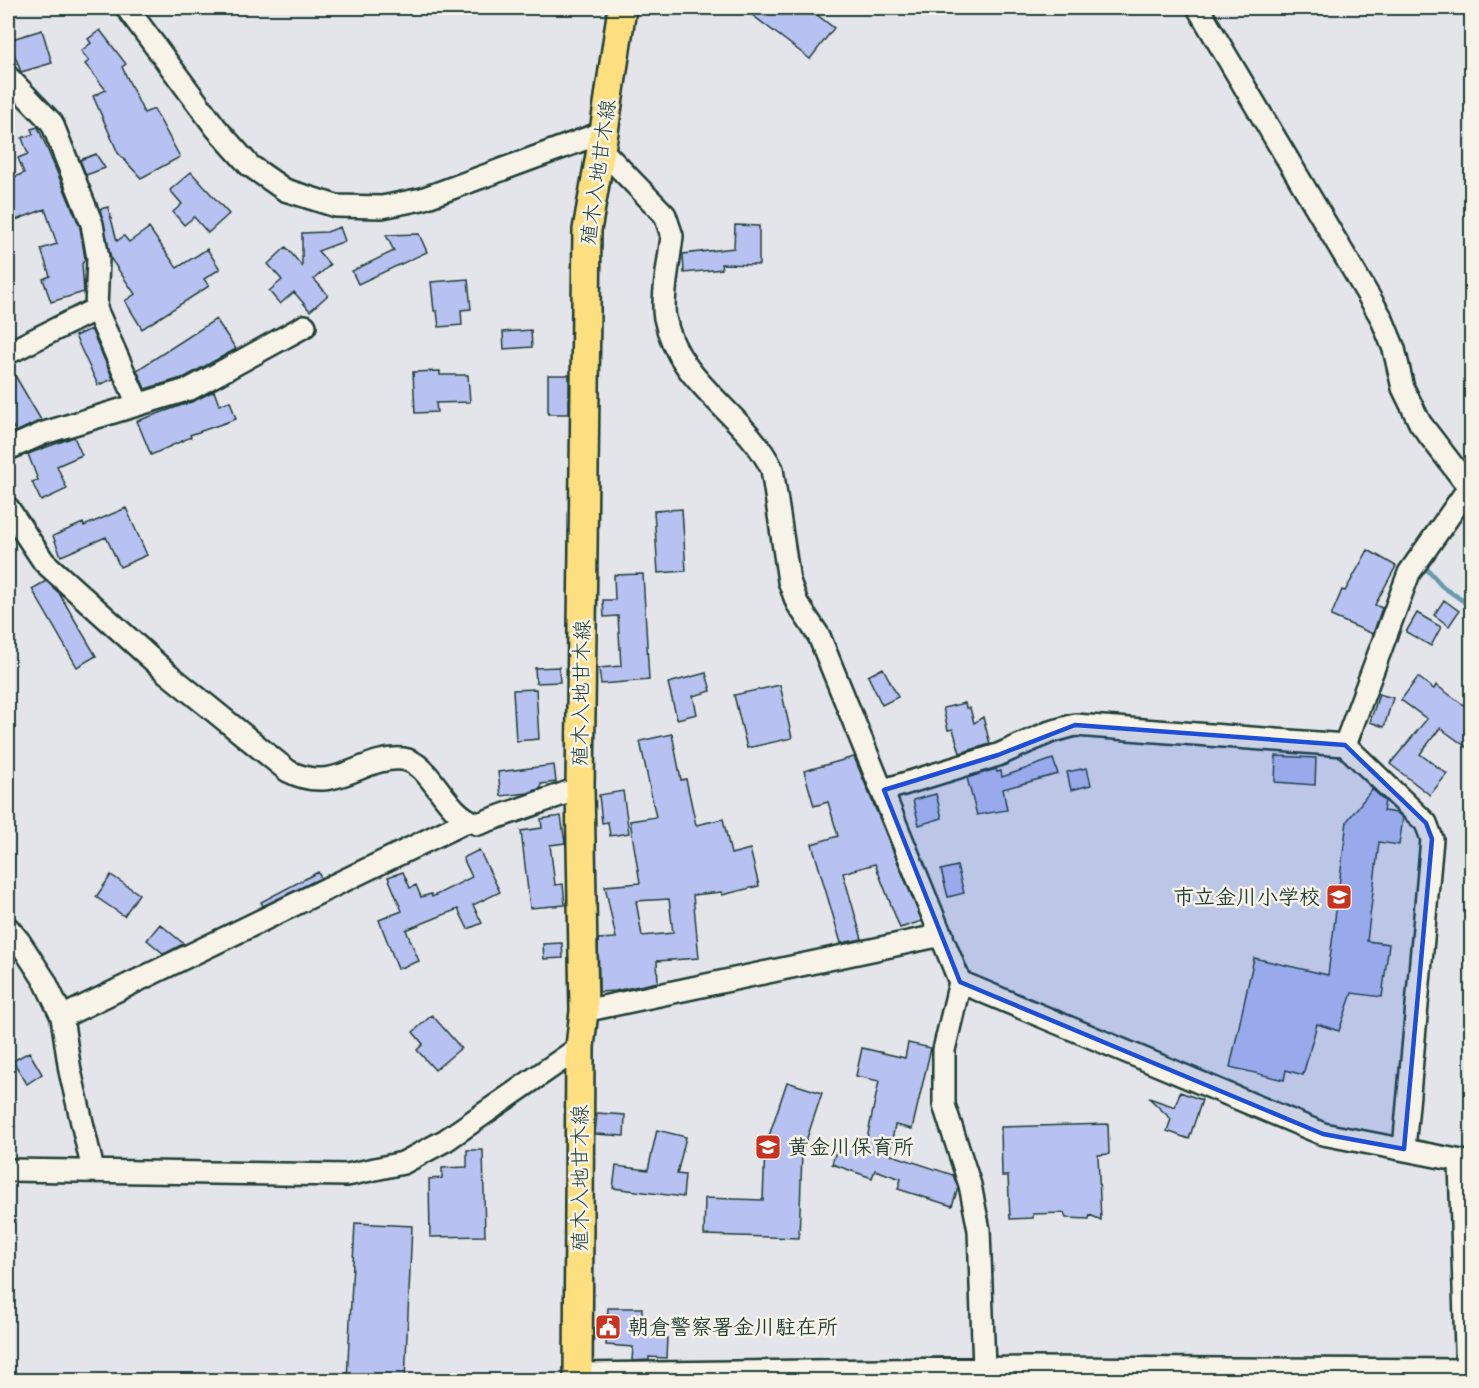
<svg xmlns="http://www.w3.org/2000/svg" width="1479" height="1388" viewBox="0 0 1479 1388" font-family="'Indie Flower','Klee One',sans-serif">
<rect width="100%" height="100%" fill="#e4e4eb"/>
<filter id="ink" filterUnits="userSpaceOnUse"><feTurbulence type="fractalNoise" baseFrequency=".0167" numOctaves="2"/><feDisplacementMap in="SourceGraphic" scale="12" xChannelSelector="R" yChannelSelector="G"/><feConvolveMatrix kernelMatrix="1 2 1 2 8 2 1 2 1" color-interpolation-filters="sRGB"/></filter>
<g filter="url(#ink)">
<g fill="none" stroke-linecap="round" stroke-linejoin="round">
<path stroke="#699aac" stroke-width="5" d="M 1426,568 L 1442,586 L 1472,607"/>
</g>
<path fill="#b7c1f2" stroke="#1f3d34" stroke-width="1.5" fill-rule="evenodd" d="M 743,8 L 808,8 L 834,28 L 810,59 Z
M 42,30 L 52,63 L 21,72 L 9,40 Z
M 100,30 L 126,64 L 122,67 L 144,113 L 154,109 L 180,157 L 141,178 L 118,153 L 93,96 L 106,90 L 85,64 L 89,61 L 81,51 L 91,43 L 88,39 Z
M 38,127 L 80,227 L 85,259 L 82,264 L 84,292 L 51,302 L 43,279 L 50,276 L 41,249 L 57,244 L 45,209 L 8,223 L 8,180 L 24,173 L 18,158 L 28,154 L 22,138 L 33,134 L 31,129 Z
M 96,154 L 105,168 L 86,175 L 80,160 Z
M 191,172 L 229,214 L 208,233 L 194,217 L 184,225 L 173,212 L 182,204 L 170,190 Z
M 108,207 L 117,241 L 124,236 L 129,242 L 149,228 L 177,268 L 207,249 L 220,269 L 204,279 L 209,286 L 142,329 L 125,301 L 135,294 L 111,259 L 100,209 Z
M 735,225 L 759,226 L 759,265 L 721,264 L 722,269 L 684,273 L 683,254 L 734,248 Z
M 340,227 L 345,241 L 318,251 L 330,265 L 314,279 L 328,295 L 310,311 L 294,292 L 280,304 L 269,291 L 282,280 L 268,264 L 286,247 L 302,266 L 302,233 L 327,232 Z
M 419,234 L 427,252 L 358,284 L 352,271 L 394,251 L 386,235 Z
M 468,279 L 471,309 L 461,310 L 462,325 L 439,327 L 437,311 L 434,311 L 431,282 Z
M 216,319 L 236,349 L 185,377 L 145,389 L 137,370 Z
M 91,329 L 113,379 L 98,385 L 75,336 Z
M 531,330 L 532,347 L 504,349 L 503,332 Z
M 9,365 L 41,420 L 16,432 L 8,418 Z
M 440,371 L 440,375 L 468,375 L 470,402 L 436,403 L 437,412 L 415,413 L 413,372 Z
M 548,375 L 569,375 L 569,414 L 548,414 Z
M 214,391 L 219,405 L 230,401 L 236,419 L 190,435 L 191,437 L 151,455 L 137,421 L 194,401 Z
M 74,437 L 82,455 L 57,466 L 67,489 L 41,501 L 32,482 L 38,480 L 28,454 Z
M 126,508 L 147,555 L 120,567 L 106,537 L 61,556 L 53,536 L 83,523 L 84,526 Z
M 682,509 L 686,571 L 658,573 L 654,511 Z
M 1368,550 L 1396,566 L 1375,605 L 1382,608 L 1373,634 L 1331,616 L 1342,590 L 1345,591 Z
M 643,574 L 649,680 L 601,684 L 599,668 L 621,666 L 618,616 L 604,617 L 603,600 L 615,600 L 614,575 Z
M 46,581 L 59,593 L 96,656 L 77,667 L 32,589 Z
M 1444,600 L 1459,611 L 1449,626 L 1434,615 Z
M 1417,613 L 1441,627 L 1431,646 L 1406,632 Z
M 559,667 L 560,682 L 536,683 L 535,668 Z
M 883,668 L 898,697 L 882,705 L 868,676 Z
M 706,673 L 711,691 L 693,696 L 697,714 L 677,719 L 668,683 Z
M 1418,677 L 1434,689 L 1436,685 L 1472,711 L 1472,751 L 1440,728 L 1420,754 L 1447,774 L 1430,795 L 1390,764 L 1427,719 L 1401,700 Z
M 780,685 L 792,738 L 747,748 L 734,695 Z
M 536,689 L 539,739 L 516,741 L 513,690 Z
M 1379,694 L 1393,698 L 1384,727 L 1370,722 Z
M 965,703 L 966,708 L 970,708 L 974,723 L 983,717 L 990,744 L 960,753 L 953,729 L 948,730 L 943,708 Z
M 672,734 L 681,780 L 686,779 L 696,825 L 723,819 L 731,854 L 750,849 L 759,886 L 722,895 L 722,892 L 693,895 L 699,958 L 657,961 L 658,982 L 615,991 L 599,992 L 598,939 L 616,938 L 605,886 L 640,883 L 630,821 L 656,817 L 640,741 ZM 669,899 L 673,933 L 642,936 L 636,901 Z
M 1276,756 L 1316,758 L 1315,785 L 1275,782 Z
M 854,757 L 922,921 L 900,928 L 875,864 L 843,873 L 862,939 L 841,943 L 812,844 L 838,836 L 828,802 L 814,806 L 804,771 Z
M 1053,759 L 1058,774 L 1003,789 L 1007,810 L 977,815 L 967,778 L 996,769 L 997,772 L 1001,771 L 1002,777 Z
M 554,765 L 556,782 L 541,784 L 541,788 L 528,793 L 501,796 L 498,772 Z
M 1087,768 L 1091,785 L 1071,790 L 1067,772 Z
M 1372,789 L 1385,801 L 1383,811 L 1397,813 L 1403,818 L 1399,845 L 1379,842 L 1367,941 L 1389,944 L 1382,997 L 1352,993 L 1339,1031 L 1317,1024 L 1303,1075 L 1286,1070 L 1284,1080 L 1230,1067 L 1254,958 L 1328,975 L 1347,821 Z
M 623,791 L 629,833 L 610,836 L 608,822 L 602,823 L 599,795 Z
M 936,794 L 942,818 L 919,825 L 913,800 Z
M 561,816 L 565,843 L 550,845 L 555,885 L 563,884 L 565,905 L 530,908 L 521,831 L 542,828 L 541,819 Z
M 479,850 L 500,892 L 473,905 L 482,923 L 468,929 L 458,909 L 406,930 L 419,961 L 398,969 L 379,920 L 402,911 L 388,877 L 403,872 L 410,888 L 416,885 L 421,897 L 431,894 L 432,897 L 472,877 L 463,858 Z
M 957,866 L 964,893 L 948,897 L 941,870 Z
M 318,872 L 321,878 L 263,906 L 261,902 Z
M 111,875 L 139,894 L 124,916 L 96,897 Z
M 160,924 L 184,944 L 183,944 L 164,954 L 147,940 Z
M 562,943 L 563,958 L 544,959 L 543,944 Z
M 432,1015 L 461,1048 L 435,1070 L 417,1050 L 423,1044 L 413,1032 Z
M 908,1043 L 931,1048 L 912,1129 L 895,1125 L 889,1154 L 953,1175 L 958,1188 L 952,1206 L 898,1189 L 901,1179 L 875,1170 L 872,1178 L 832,1164 L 838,1144 L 864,1153 L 879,1081 L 856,1076 L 862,1048 L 905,1058 Z
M 29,1052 L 42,1074 L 27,1084 L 13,1061 Z
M 787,1082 L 822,1093 L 802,1153 L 799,1238 L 704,1235 L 705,1198 L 763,1200 L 765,1148 Z
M 1180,1092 L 1202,1100 L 1189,1139 L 1167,1131 L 1171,1119 L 1149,1098 L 1175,1107 Z
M 597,1113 L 625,1115 L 624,1136 L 595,1134 Z
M 1108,1124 L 1109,1154 L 1098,1155 L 1101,1220 L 1090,1215 L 1089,1219 L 1066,1218 L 1064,1213 L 1033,1214 L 1033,1218 L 1010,1219 L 1008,1176 L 1002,1176 L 1001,1127 Z
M 657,1130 L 686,1137 L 677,1174 L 685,1175 L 683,1197 L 613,1188 L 616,1166 L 648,1170 Z
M 467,1150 L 483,1150 L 485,1236 L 430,1237 L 429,1179 L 442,1178 L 442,1168 L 467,1167 Z
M 355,1223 L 412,1226 L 405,1380 L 347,1380 Z
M 608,1308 L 642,1308 L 642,1336 L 667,1338 L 666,1358 L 649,1357 L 649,1360 L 632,1361 L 633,1347 L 606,1345 Z"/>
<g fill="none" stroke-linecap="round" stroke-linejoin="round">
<defs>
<path id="minor" d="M 127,8 L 216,128 L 249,165 L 285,190 L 336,206 L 382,207 L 422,199 L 604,132
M 1198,8 L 1381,317 L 1394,349 L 1403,388 L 1420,423 L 1472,491
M 8,77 L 52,123 L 92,224 L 98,258 L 96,309 L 138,404
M 601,149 L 665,215 L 672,236 C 670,256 661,301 665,318 C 678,384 744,412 772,469 L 789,581 L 797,603 L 819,636 L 960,982 L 944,1050 L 944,1105 L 970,1185 L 979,1230 L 984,1368
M 8,353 L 96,309
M 8,449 L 44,433 L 190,389 L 305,326
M 8,508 L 44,562 L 167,673 L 288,771 C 336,796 362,755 403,759 C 432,763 444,815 478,824 L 580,788
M 1345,745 L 1409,573 L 1468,489
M 884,790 L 998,755 L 1050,732 L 1075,725 L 1345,745 L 1426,823 L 1432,839 L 1404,1149
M 8,928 L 19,941 L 45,981 L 62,1017 L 70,1071 L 93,1170
M 960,982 L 1323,1134 L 1472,1163
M 584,1011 L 942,935
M 62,1017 L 467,821
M 1460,1163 L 1467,1380
M 8,1170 L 347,1175 L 403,1163 L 446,1140 L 580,1047
M 579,1374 L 1026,1368 L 1472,1370"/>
<path id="major" d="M 578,1380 L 580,1047 L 584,1011 L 580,788 L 587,230 L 604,132 L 622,8"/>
</defs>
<use href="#minor" stroke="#1f3d34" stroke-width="26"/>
<use href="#major" stroke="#1f3d34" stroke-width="32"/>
<use href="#minor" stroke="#f7f3e8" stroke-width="21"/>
<use href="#major" stroke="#fedf80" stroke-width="27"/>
</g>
</g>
<path fill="#1d4ed8" fill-opacity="0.2" stroke="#1d4ed8" stroke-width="4.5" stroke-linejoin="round" d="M 1075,725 L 1345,745 L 1426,823 L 1432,839 L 1404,1149 L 1323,1134 L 960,982 L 884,790 L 998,755 Z"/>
<defs>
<symbol id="school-square" viewBox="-11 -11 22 22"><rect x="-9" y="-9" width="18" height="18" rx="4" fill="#c8321e" stroke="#f7f3e8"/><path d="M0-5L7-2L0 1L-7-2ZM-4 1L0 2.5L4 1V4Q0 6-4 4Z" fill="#fff"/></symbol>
<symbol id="civic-square" viewBox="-11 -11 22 22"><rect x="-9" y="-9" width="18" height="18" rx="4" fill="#c8321e" stroke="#f7f3e8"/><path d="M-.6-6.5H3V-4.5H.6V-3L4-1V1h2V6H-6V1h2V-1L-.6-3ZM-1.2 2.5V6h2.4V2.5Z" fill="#fff"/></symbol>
</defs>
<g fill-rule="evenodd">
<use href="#school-square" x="1324" y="882" width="30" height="30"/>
<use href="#school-square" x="753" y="1132" width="30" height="30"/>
<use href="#civic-square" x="593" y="1312" width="30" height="30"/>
</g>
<g text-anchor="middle" stroke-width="5" stroke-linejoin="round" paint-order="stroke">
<g font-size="21" fill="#1f3d34" stroke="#f7f3e8">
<text transform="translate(598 172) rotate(-82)" y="7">殖木入地甘木線</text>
<text transform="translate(581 693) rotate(-89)" y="7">殖木入地甘木線</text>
<text transform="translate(580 1178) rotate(-90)" y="7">殖木入地甘木線</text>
</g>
<g font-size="21" font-weight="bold" fill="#1f3d34" stroke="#f7f3e8" text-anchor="start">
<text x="1320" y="904" text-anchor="end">市立金川小学校</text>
<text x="788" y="1154">黄金川保育所</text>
<text x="628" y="1334">朝倉警察署金川駐在所</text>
</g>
</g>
<rect width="1479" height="1388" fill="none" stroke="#f7f3e8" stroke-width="30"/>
<rect x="15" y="15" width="1449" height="1358" fill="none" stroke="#1f3d34" stroke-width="2" filter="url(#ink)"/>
</svg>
